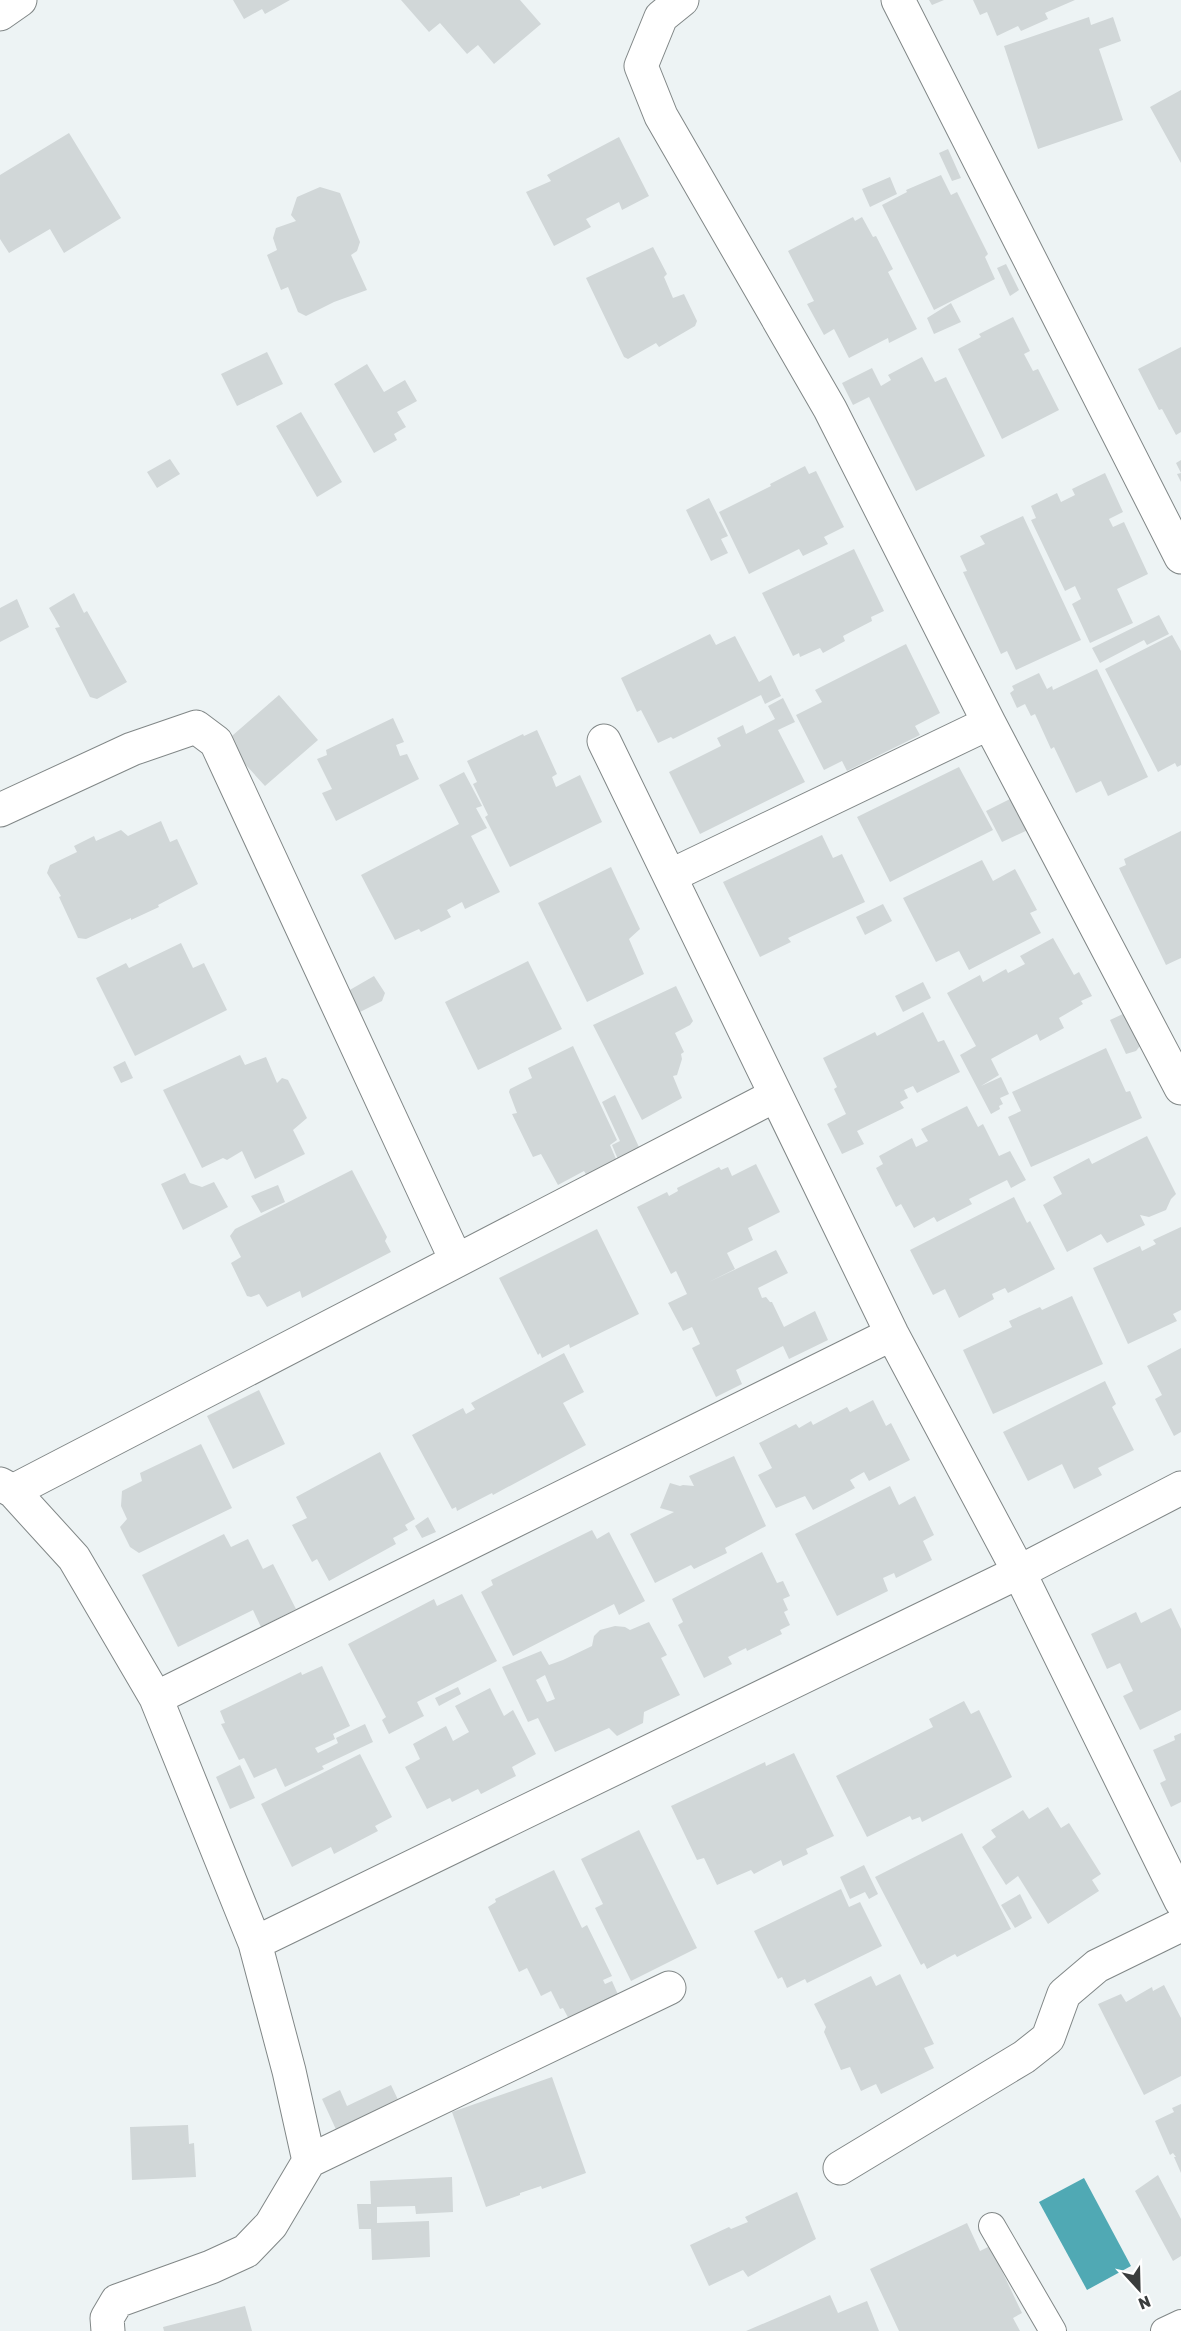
<svg xmlns="http://www.w3.org/2000/svg" width="1181" height="2331" viewBox="0 0 1181 2331" font-family="Rubik,sans-serif">
<rect width="100%" height="100%" fill="#edf3f4"/>
<path fill="#50a9b4" d="M 1084,2178 L 1131,2266 L 1087,2290 L 1039,2202 Z"/>
<path fill="#d1d7d8" fill-rule="evenodd" d="M 233,0 L 290,0 L 265,14 L 262,9 L 244,19 Z
M 401,0 L 520,0 L 541,24 L 494,64 L 478,45 L 467,54 L 440,23 L 429,32 Z
M 929,0 L 944,0 L 932,5 Z
M 973,0 L 1075,0 L 1045,13 L 1048,19 L 1021,31 L 1018,26 L 997,36 L 987,12 L 980,15 Z
M 1089,17 L 1091,25 L 1113,17 L 1121,41 L 1099,49 L 1123,120 L 1038,149 L 1004,46 Z
M 1181,90 L 1181,163 L 1150,107 Z
M 69,133 L 121,218 L 64,253 L 50,229 L 9,253 L 0,239 L 0,175 Z
M 619,137 L 649,196 L 622,210 L 619,202 L 586,219 L 591,227 L 554,246 L 526,192 L 551,181 L 547,175 Z
M 948,149 L 961,178 L 952,181 L 939,153 Z
M 941,175 L 951,195 L 957,192 L 988,254 L 985,257 L 995,279 L 934,310 L 882,205 L 907,192 L 906,190 Z
M 890,177 L 897,194 L 870,207 L 862,189 Z
M 320,187 L 340,193 L 360,242 L 357,251 L 351,255 L 367,290 L 334,302 L 306,316 L 298,312 L 288,287 L 281,290 L 267,255 L 277,250 L 273,238 L 276,228 L 296,221 L 291,215 L 297,197 Z
M 853,217 L 855,221 L 862,217 L 873,237 L 876,236 L 893,269 L 888,272 L 917,329 L 889,343 L 888,338 L 849,358 L 834,329 L 824,335 L 807,304 L 814,301 L 788,251 Z
M 653,247 L 667,274 L 664,277 L 673,298 L 684,294 L 697,321 L 695,326 L 659,347 L 656,343 L 628,359 L 624,357 L 586,278 Z
M 1006,264 L 1019,290 L 1010,296 L 997,268 Z
M 951,303 L 961,322 L 934,334 L 927,318 Z
M 1013,317 L 1030,351 L 1024,354 L 1033,371 L 1038,369 L 1059,410 L 1002,439 L 958,349 L 981,337 L 979,334 Z
M 1181,347 L 1181,432 L 1176,435 L 1162,409 L 1159,410 L 1138,369 Z
M 267,352 L 283,384 L 237,406 L 221,374 Z
M 922,357 L 935,382 L 946,377 L 985,456 L 916,491 L 869,397 L 853,405 L 842,383 L 872,368 L 881,386 L 891,380 L 888,375 Z
M 367,364 L 384,392 L 405,380 L 417,401 L 397,412 L 406,427 L 394,434 L 397,440 L 374,453 L 334,384 Z
M 301,412 L 342,482 L 317,497 L 276,426 Z
M 170,459 L 180,474 L 157,488 L 147,472 Z
M 1181,460 L 1181,482 L 1177,474 L 1181,473 L 1176,463 Z
M 805,466 L 809,474 L 816,471 L 844,527 L 824,537 L 828,544 L 803,556 L 799,549 L 749,574 L 719,512 L 771,486 L 770,484 Z
M 1105,473 L 1123,512 L 1109,519 L 1113,527 L 1124,522 L 1148,574 L 1117,589 L 1133,623 L 1090,643 L 1072,604 L 1081,599 L 1075,586 L 1065,591 L 1031,520 L 1036,518 L 1031,506 L 1057,493 L 1061,502 L 1075,495 L 1072,489 Z
M 709,498 L 728,536 L 721,539 L 728,553 L 711,561 L 686,510 Z
M 1023,516 L 1081,640 L 1016,670 L 1007,651 L 1001,654 L 963,572 L 967,571 L 960,556 L 985,544 L 980,536 Z
M 854,549 L 884,611 L 871,617 L 872,621 L 843,636 L 845,641 L 823,653 L 820,648 L 800,657 L 799,653 L 793,656 L 762,593 Z
M 74,593 L 84,613 L 87,611 L 127,682 L 97,699 L 90,697 L 55,628 L 60,627 L 49,608 Z
M 17,599 L 29,627 L 0,642 L 0,608 Z
M 1159,615 L 1169,634 L 1147,645 L 1144,640 L 1100,663 L 1092,648 Z
M 710,634 L 716,645 L 735,636 L 759,682 L 771,675 L 781,696 L 765,704 L 761,695 L 673,739 L 671,737 L 658,743 L 641,710 L 637,712 L 621,678 Z
M 1172,635 L 1181,651 L 1181,765 L 1177,767 L 1175,763 L 1158,772 L 1105,669 Z
M 906,644 L 940,713 L 915,726 L 920,735 L 847,771 L 842,761 L 824,770 L 796,715 L 822,702 L 815,690 Z
M 1097,669 L 1148,777 L 1108,796 L 1101,781 L 1076,793 L 1054,747 L 1051,749 L 1035,714 L 1031,716 L 1025,704 L 1017,708 L 1010,693 L 1014,690 L 1012,686 L 1039,673 L 1047,689 L 1052,686 L 1053,690 Z
M 279,695 L 318,740 L 265,786 L 225,742 Z
M 783,698 L 795,722 L 778,730 L 805,782 L 700,834 L 669,772 L 721,746 L 717,738 L 743,725 L 746,734 L 775,719 L 768,706 Z
M 393,718 L 404,742 L 396,745 L 400,756 L 407,754 L 419,779 L 336,821 L 322,793 L 332,789 L 317,759 L 327,755 L 326,750 Z
M 537,730 L 557,774 L 552,777 L 556,787 L 580,775 L 602,822 L 510,867 L 485,817 L 488,815 L 473,784 L 477,782 L 467,761 L 523,734 L 524,736 Z
M 959,767 L 993,830 L 890,882 L 857,817 Z
M 464,772 L 482,806 L 476,808 L 487,828 L 471,836 L 500,892 L 465,909 L 462,902 L 447,910 L 451,917 L 421,932 L 419,929 L 395,940 L 361,875 L 459,824 L 439,785 Z
M 1014,797 L 1030,829 L 1002,842 L 986,811 Z
M 161,821 L 170,842 L 177,839 L 198,884 L 158,905 L 159,907 L 131,920 L 131,918 L 86,939 L 78,938 L 59,897 L 61,896 L 47,873 L 50,865 L 77,852 L 74,846 L 94,836 L 96,841 L 121,830 L 128,836 Z
M 1181,831 L 1181,958 L 1166,965 L 1119,868 L 1126,865 L 1124,859 Z
M 822,835 L 833,858 L 842,854 L 865,902 L 788,938 L 791,942 L 760,957 L 723,882 Z
M 982,860 L 993,881 L 1015,869 L 1037,910 L 1030,913 L 1041,933 L 969,970 L 959,951 L 936,962 L 903,898 Z
M 611,867 L 640,929 L 629,939 L 644,974 L 587,1002 L 538,903 Z
M 883,904 L 892,921 L 865,935 L 856,917 Z
M 1053,938 L 1074,975 L 1079,972 L 1092,996 L 1081,1001 L 1083,1004 L 1059,1018 L 1064,1028 L 1040,1041 L 1037,1034 L 991,1059 L 999,1075 L 981,1086 L 1001,1077 L 1009,1094 L 1000,1098 L 1003,1104 L 999,1106 L 1000,1109 L 991,1114 L 960,1055 L 976,1046 L 947,993 L 980,975 L 983,982 L 1006,969 L 1008,973 L 1025,964 L 1020,956 Z
M 181,943 L 193,968 L 204,963 L 227,1010 L 135,1056 L 96,978 L 126,963 L 129,968 Z
M 528,961 L 562,1029 L 478,1070 L 445,1002 Z
M 374,976 L 385,993 L 382,1001 L 360,1012 L 348,991 Z
M 923,982 L 931,998 L 903,1012 L 895,996 Z
M 676,986 L 693,1021 L 690,1025 L 675,1033 L 684,1052 L 681,1054 L 682,1059 L 677,1075 L 673,1076 L 682,1098 L 642,1120 L 593,1025 Z
M 923,1012 L 938,1042 L 944,1040 L 960,1072 L 917,1093 L 913,1086 L 904,1090 L 908,1098 L 900,1102 L 904,1108 L 857,1131 L 864,1144 L 842,1154 L 827,1124 L 846,1114 L 834,1089 L 837,1087 L 823,1058 L 875,1032 L 877,1036 Z
M 1125,1013 L 1140,1046 L 1136,1051 L 1126,1054 L 1110,1020 Z
M 573,1046 L 617,1140 L 610,1145 L 616,1159 L 587,1176 L 584,1171 L 558,1185 L 541,1154 L 533,1157 L 512,1114 L 517,1113 L 509,1092 L 510,1089 L 532,1078 L 528,1068 Z
M 1106,1048 L 1126,1092 L 1130,1091 L 1142,1118 L 1031,1167 L 1008,1117 L 1021,1111 L 1012,1092 Z
M 240,1055 L 245,1065 L 266,1057 L 277,1083 L 282,1078 L 288,1080 L 307,1118 L 293,1130 L 305,1154 L 255,1179 L 242,1151 L 227,1160 L 223,1158 L 202,1168 L 163,1090 Z
M 125,1061 L 133,1078 L 121,1083 L 113,1067 Z
M 615,1095 L 644,1158 L 622,1169 L 612,1145 L 620,1141 L 602,1102 Z
M 967,1106 L 978,1127 L 983,1124 L 999,1156 L 1010,1151 L 1026,1180 L 1011,1188 L 1007,1180 L 969,1199 L 972,1204 L 937,1222 L 934,1217 L 914,1228 L 901,1204 L 896,1207 L 876,1168 L 883,1164 L 879,1156 L 912,1138 L 916,1147 L 928,1141 L 921,1129 Z
M 1147,1136 L 1176,1194 L 1171,1199 L 1166,1210 L 1149,1217 L 1140,1215 L 1145,1225 L 1107,1243 L 1101,1234 L 1067,1252 L 1043,1205 L 1062,1194 L 1053,1177 L 1089,1158 L 1092,1164 Z
M 756,1164 L 780,1212 L 748,1228 L 753,1240 L 727,1253 L 735,1269 L 709,1282 L 776,1250 L 788,1273 L 758,1288 L 762,1298 L 766,1297 L 770,1302 L 772,1302 L 784,1327 L 815,1311 L 828,1340 L 789,1359 L 783,1346 L 736,1370 L 742,1384 L 716,1397 L 692,1348 L 700,1344 L 692,1327 L 683,1331 L 668,1303 L 687,1294 L 676,1271 L 671,1274 L 637,1207 L 667,1192 L 669,1196 L 678,1191 L 677,1188 L 719,1167 L 721,1170 L 728,1167 L 732,1176 Z
M 352,1170 L 387,1237 L 385,1241 L 391,1252 L 302,1298 L 300,1291 L 267,1307 L 259,1294 L 251,1297 L 247,1296 L 231,1263 L 241,1257 L 230,1236 L 235,1229 Z
M 185,1173 L 190,1183 L 202,1187 L 214,1182 L 228,1207 L 183,1230 L 161,1184 Z
M 278,1185 L 285,1202 L 261,1213 L 251,1196 Z
M 1014,1197 L 1027,1223 L 1030,1221 L 1055,1269 L 1008,1293 L 1005,1288 L 992,1294 L 994,1299 L 959,1318 L 945,1289 L 933,1295 L 910,1250 Z
M 1181,1227 L 1181,1310 L 1173,1314 L 1177,1321 L 1128,1344 L 1093,1268 L 1140,1246 L 1142,1251 L 1156,1244 L 1153,1240 Z
M 597,1229 L 639,1314 L 570,1348 L 569,1344 L 542,1358 L 540,1353 L 538,1355 L 499,1278 Z
M 1072,1296 L 1103,1364 L 993,1414 L 963,1350 L 1012,1327 L 1009,1321 L 1040,1307 L 1042,1310 Z
M 1181,1348 L 1181,1432 L 1174,1436 L 1155,1399 L 1162,1395 L 1147,1366 Z
M 564,1353 L 584,1392 L 563,1403 L 586,1445 L 493,1495 L 492,1493 L 457,1511 L 456,1507 L 452,1509 L 412,1435 L 463,1408 L 466,1414 L 475,1409 L 471,1403 Z
M 1105,1381 L 1116,1404 L 1112,1407 L 1134,1450 L 1098,1468 L 1102,1475 L 1074,1489 L 1062,1464 L 1028,1481 L 1003,1432 Z
M 259,1390 L 285,1444 L 233,1469 L 207,1416 Z
M 873,1400 L 886,1426 L 891,1423 L 910,1460 L 869,1481 L 864,1472 L 850,1480 L 855,1488 L 813,1510 L 805,1496 L 776,1508 L 758,1475 L 772,1468 L 759,1443 L 796,1424 L 799,1428 L 811,1421 L 813,1425 L 847,1407 L 850,1412 Z
M 201,1444 L 232,1508 L 139,1553 L 130,1547 L 120,1527 L 127,1519 L 121,1506 L 122,1491 L 142,1481 L 140,1473 Z
M 380,1452 L 415,1519 L 405,1525 L 408,1530 L 393,1538 L 396,1544 L 329,1581 L 317,1559 L 312,1562 L 292,1525 L 307,1518 L 296,1497 Z
M 734,1456 L 766,1526 L 725,1548 L 727,1553 L 694,1569 L 691,1565 L 655,1583 L 630,1534 L 674,1512 L 660,1508 L 670,1483 L 680,1486 L 683,1485 L 694,1486 L 689,1476 Z
M 890,1486 L 899,1505 L 915,1496 L 934,1535 L 923,1541 L 932,1560 L 896,1578 L 894,1573 L 883,1578 L 888,1591 L 837,1616 L 795,1534 Z
M 428,1517 L 436,1532 L 422,1538 L 415,1526 Z
M 592,1530 L 597,1539 L 609,1532 L 645,1601 L 619,1615 L 614,1604 L 513,1656 L 481,1592 L 493,1585 L 491,1580 Z
M 224,1534 L 231,1547 L 248,1539 L 263,1569 L 273,1564 L 296,1609 L 261,1627 L 253,1610 L 178,1647 L 142,1575 Z
M 762,1552 L 777,1583 L 783,1581 L 790,1596 L 783,1599 L 788,1610 L 784,1612 L 790,1625 L 780,1630 L 782,1634 L 747,1651 L 746,1648 L 728,1657 L 732,1664 L 704,1678 L 678,1625 L 683,1622 L 672,1599 Z
M 462,1594 L 497,1661 L 417,1702 L 424,1716 L 389,1734 L 382,1720 L 386,1717 L 348,1644 L 434,1599 L 437,1606 Z
M 1171,1608 L 1181,1629 L 1181,1710 L 1140,1730 L 1123,1696 L 1133,1691 L 1120,1663 L 1107,1669 L 1091,1634 L 1136,1612 L 1141,1623 Z
M 649,1622 L 667,1655 L 661,1658 L 680,1695 L 644,1712 L 643,1723 L 617,1736 L 609,1728 L 555,1752 L 538,1718 L 528,1722 L 502,1667 L 541,1651 L 549,1665 L 563,1660 L 592,1646 L 594,1636 L 600,1630 L 615,1626 L 625,1627 L 630,1630 ZM 545,1675 L 555,1699 L 547,1702 L 536,1680 Z
M 322,1666 L 350,1726 L 333,1734 L 335,1739 L 315,1748 L 318,1753 L 338,1743 L 336,1738 L 365,1724 L 373,1742 L 322,1766 L 324,1769 L 285,1787 L 276,1768 L 254,1778 L 244,1758 L 239,1760 L 221,1724 L 225,1723 L 220,1711 L 301,1672 L 302,1675 Z
M 458,1687 L 461,1694 L 439,1706 L 435,1698 Z
M 490,1688 L 504,1716 L 513,1710 L 536,1754 L 512,1767 L 516,1776 L 481,1794 L 478,1789 L 452,1802 L 450,1798 L 427,1809 L 405,1767 L 420,1759 L 413,1744 L 446,1726 L 453,1741 L 469,1732 L 455,1706 Z
M 964,1701 L 971,1714 L 979,1710 L 1012,1777 L 922,1822 L 920,1817 L 912,1820 L 910,1816 L 867,1837 L 836,1776 L 933,1727 L 929,1719 Z
M 1181,1733 L 1181,1802 L 1171,1807 L 1160,1783 L 1166,1780 L 1153,1750 L 1175,1740 L 1174,1736 Z
M 794,1753 L 834,1836 L 806,1849 L 808,1854 L 783,1866 L 781,1860 L 754,1874 L 751,1870 L 717,1885 L 704,1858 L 697,1860 L 671,1806 L 765,1762 L 766,1766 Z
M 360,1754 L 392,1817 L 375,1826 L 378,1831 L 334,1854 L 331,1847 L 292,1867 L 261,1804 Z
M 240,1765 L 255,1798 L 230,1809 L 216,1777 Z
M 1048,1807 L 1061,1828 L 1069,1823 L 1101,1874 L 1092,1880 L 1099,1891 L 1048,1924 L 1018,1876 L 1006,1885 L 982,1847 L 996,1837 L 991,1830 L 1023,1810 L 1029,1819 Z
M 639,1830 L 697,1948 L 631,1981 L 595,1908 L 603,1904 L 581,1859 Z
M 962,1833 L 1011,1929 L 957,1957 L 955,1954 L 927,1969 L 924,1963 L 921,1965 L 875,1877 Z
M 864,1865 L 878,1894 L 869,1899 L 865,1892 L 850,1899 L 840,1877 Z
M 554,1870 L 582,1928 L 587,1925 L 612,1976 L 603,1980 L 605,1984 L 612,1981 L 620,1999 L 571,2023 L 563,2008 L 560,2009 L 551,1991 L 541,1996 L 527,1968 L 519,1972 L 488,1907 L 496,1902 L 495,1899 Z
M 841,1889 L 849,1907 L 860,1902 L 882,1946 L 807,1983 L 805,1979 L 787,1988 L 782,1977 L 778,1979 L 754,1931 Z
M 1020,1894 L 1032,1918 L 1015,1928 L 1001,1905 Z
M 900,1974 L 934,2044 L 924,2048 L 934,2068 L 881,2094 L 876,2084 L 861,2091 L 850,2067 L 841,2070 L 824,2032 L 826,2027 L 814,2004 L 871,1976 L 876,1986 Z
M 1164,1985 L 1181,2018 L 1181,2076 L 1144,2095 L 1098,2004 L 1121,1994 L 1126,2002 L 1152,1987 L 1153,1991 Z
M 552,2077 L 586,2173 L 542,2189 L 541,2186 L 520,2193 L 520,2195 L 486,2207 L 452,2112 Z
M 391,2085 L 401,2106 L 339,2136 L 322,2099 L 340,2090 L 347,2106 Z
M 1181,2104 L 1181,2173 L 1174,2157 L 1176,2157 L 1173,2153 L 1170,2155 L 1155,2121 L 1174,2112 L 1172,2108 Z
M 188,2125 L 189,2144 L 194,2143 L 196,2177 L 132,2180 L 130,2127 Z
M 1158,2175 L 1181,2219 L 1181,2256 L 1173,2261 L 1135,2191 Z
M 452,2177 L 453,2212 L 416,2214 L 415,2206 L 377,2207 L 377,2223 L 429,2221 L 430,2257 L 372,2260 L 371,2229 L 359,2229 L 357,2204 L 371,2204 L 370,2181 Z
M 797,2192 L 816,2239 L 748,2277 L 743,2270 L 709,2286 L 690,2245 L 729,2227 L 731,2229 L 748,2222 L 745,2217 Z
M 967,2223 L 980,2251 L 990,2246 L 1022,2313 L 1013,2318 L 1020,2331 L 899,2331 L 870,2269 Z
M 830,2295 L 838,2313 L 867,2301 L 879,2331 L 746,2331 Z
M 245,2306 L 252,2331 L 164,2331 L 163,2327 Z"/>
<g fill="none" stroke-linecap="round" stroke-linejoin="round">
<defs>
<path id="lane" d="M 992,2226 L 1053,2331
M 1164,2331 L 1181,2323"/>
<path id="street" d="M 682,0 L 661,17 L 641,66 L 661,116 L 830,409 L 989,723 L 1181,1088
M 898,0 L 1181,557
M 0,14 L 20,0
M 604,741 L 892,1334 L 1019,1572 L 1181,1901
M 0,810 L 132,749 L 196,727 L 216,742 L 456,1260
M 670,876 L 989,723
M 0,1484 L 13,1491 L 74,1558 L 156,1698 L 255,1943 L 289,2071 L 309,2161 L 271,2225 L 246,2251 L 211,2267 L 117,2301 L 107,2318 L 108,2331
M 13,1491 L 776,1095
M 156,1698 L 892,1334
M 255,1943 L 1019,1572 L 1181,1488
M 309,2161 L 669,1988
M 840,2168 L 1024,2057 L 1048,2038 L 1064,1994 L 1097,1966 L 1181,1925"/>
</defs>
<use href="#lane" stroke="#818787" stroke-width="28"/>
<use href="#street" stroke="#818787" stroke-width="35"/>
<use href="#lane" stroke="#fff" stroke-width="26"/>
<use href="#street" stroke="#fff" stroke-width="33"/>
</g>
<g transform="translate(1139 2289) rotate(158)" stroke="#ffffff" stroke-width="4.5" paint-order="stroke">
<path d="M0-4.5L10 22L0 15L-10 22Z" fill="#3a3d3d"/>
<text y="-9" font-size="16" font-weight="bold" text-anchor="middle" fill="#3a3d3d">N</text>
</g>
</svg>
